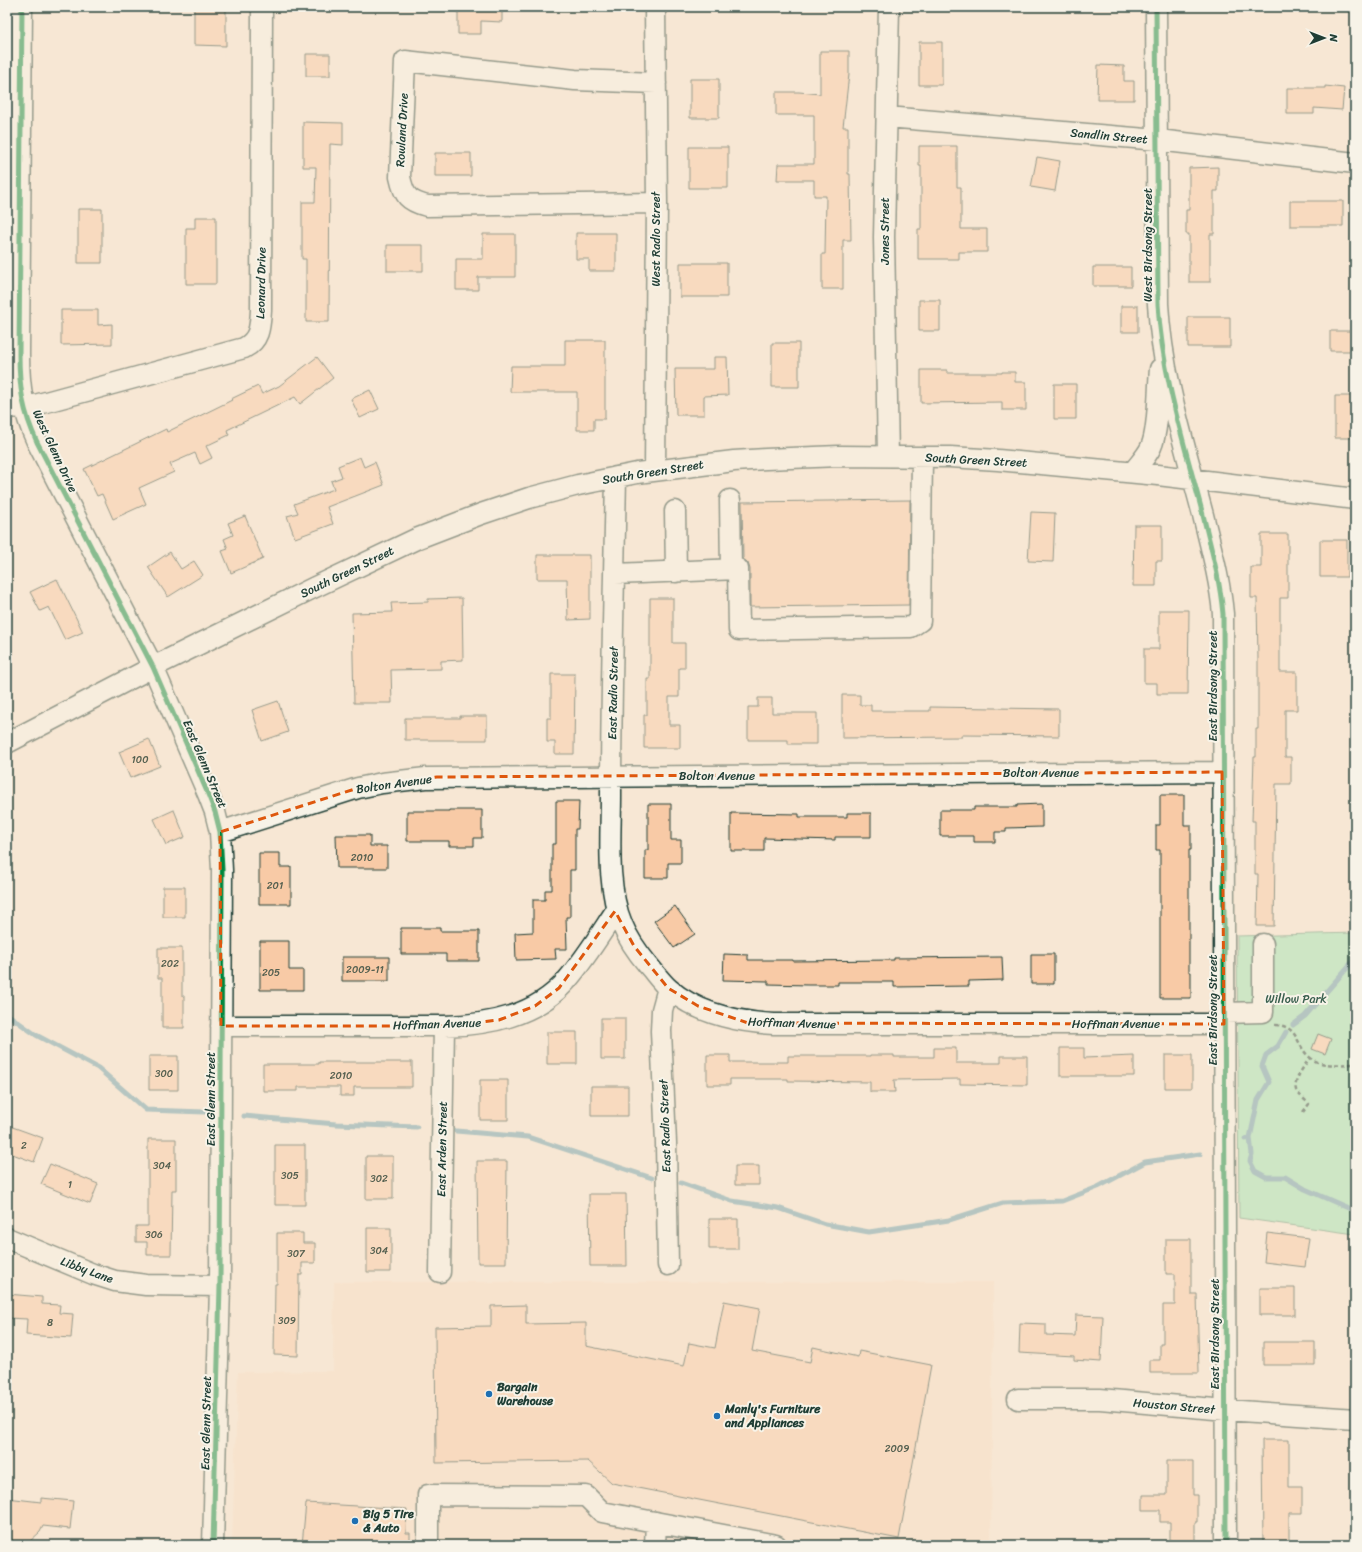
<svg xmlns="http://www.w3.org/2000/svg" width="1362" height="1552" viewBox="0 0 1362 1552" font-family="Sriracha,sans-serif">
<rect width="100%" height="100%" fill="#f7e7d4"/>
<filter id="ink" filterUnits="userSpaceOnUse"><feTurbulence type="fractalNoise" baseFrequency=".025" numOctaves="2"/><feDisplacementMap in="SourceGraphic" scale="8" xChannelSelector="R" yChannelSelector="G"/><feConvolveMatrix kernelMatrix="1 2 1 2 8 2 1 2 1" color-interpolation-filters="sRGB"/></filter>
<g filter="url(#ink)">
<path fill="#f7dec6" d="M 334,1282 L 993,1282 L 991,1545 L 232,1545 L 238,1372 L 333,1371 Z"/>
<path fill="#9be4b3" stroke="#5d9074" d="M 1355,933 L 1355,1234 L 1239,1218 L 1237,936 Z"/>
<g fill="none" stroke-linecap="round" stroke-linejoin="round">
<path stroke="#669caa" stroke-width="5" d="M 7,1014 L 36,1035 L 98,1068 L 146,1110 L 205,1112
M 1293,1025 L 1305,1016 L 1355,959
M 244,1116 L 336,1124 L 417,1127
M 456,1131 L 528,1137 L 652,1178
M 1250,1138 L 1252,1154 L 1250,1161 L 1255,1171 L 1266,1177 L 1285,1177 L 1305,1189 L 1355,1211
M 1245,1139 L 1250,1138 L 1258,1100 L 1269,1082 L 1262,1066 L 1266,1055 L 1278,1046 L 1286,1032
M 681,1183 L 732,1201 L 778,1208 L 825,1224 L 869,1232 L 949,1220 L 1003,1203 L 1062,1201 L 1098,1187 L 1145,1162 L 1200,1154"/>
</g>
<path fill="#f8caa6" stroke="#1f3d34" d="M 194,7 L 226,7 L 226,46 L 194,45 Z
M 458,7 L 502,7 L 502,22 L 481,21 L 481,34 L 458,34 Z
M 919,42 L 942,42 L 942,85 L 919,85 Z
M 820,51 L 849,51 L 849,74 L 843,127 L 848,127 L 848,174 L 850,174 L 851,240 L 843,240 L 843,289 L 822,289 L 822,254 L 825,254 L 826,196 L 814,196 L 814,180 L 777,180 L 778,164 L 814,164 L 814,115 L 776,115 L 776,92 L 799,92 L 820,94 Z
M 306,54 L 330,54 L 330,76 L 306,76 Z
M 1098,65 L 1124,66 L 1124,81 L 1134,81 L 1134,100 L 1097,100 Z
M 690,79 L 719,79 L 719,118 L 690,118 Z
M 1325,86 L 1344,88 L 1342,110 L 1314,108 L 1314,114 L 1287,114 L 1287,88 L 1325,88 Z
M 303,122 L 343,123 L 343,145 L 330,144 L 329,322 L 306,322 L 306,259 L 302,259 L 302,202 L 315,202 L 316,167 L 303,167 Z
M 919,146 L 957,146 L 957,187 L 961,187 L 961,229 L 987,229 L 987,252 L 959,252 L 959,259 L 918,259 L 918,229 L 921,229 L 921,166 L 919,166 Z
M 689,147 L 728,147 L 728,188 L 689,188 Z
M 435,153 L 471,153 L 471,176 L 435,176 Z
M 1037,157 L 1060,161 L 1055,191 L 1031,187 Z
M 1218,167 L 1218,191 L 1214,191 L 1214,234 L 1210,234 L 1210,282 L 1189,282 L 1189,234 L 1186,234 L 1186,210 L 1189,210 L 1189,168 Z
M 1290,201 L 1343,201 L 1343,226 L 1290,226 Z
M 78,209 L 102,209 L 102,263 L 78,263 Z
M 195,217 L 216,217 L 216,284 L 186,284 L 186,228 L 195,228 Z
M 576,233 L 616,233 L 616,271 L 589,271 L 589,259 L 576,259 Z
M 483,234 L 515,234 L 515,277 L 478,277 L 478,290 L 456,290 L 456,259 L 483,259 Z
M 387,245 L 423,245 L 423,271 L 387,271 Z
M 680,263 L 727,263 L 727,297 L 680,297 Z
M 1093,267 L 1131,267 L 1131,286 L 1093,286 Z
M 919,300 L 940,300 L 940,331 L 919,331 Z
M 1121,306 L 1138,306 L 1138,332 L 1121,332 Z
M 61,310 L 98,310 L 98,325 L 112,324 L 112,344 L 61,345 Z
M 1188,317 L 1230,317 L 1230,347 L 1188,347 Z
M 1330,331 L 1355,331 L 1355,351 L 1330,351 Z
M 565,340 L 605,340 L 605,419 L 594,419 L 594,430 L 577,430 L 577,392 L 510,392 L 511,366 L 565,366 Z
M 772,343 L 799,343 L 799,387 L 772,387 Z
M 317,357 L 333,378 L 300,404 L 295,397 L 227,430 L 229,435 L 206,446 L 212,458 L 200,464 L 195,453 L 170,464 L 174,472 L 139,488 L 146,504 L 113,519 L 102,494 L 97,496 L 84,469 L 166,429 L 167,432 L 232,400 L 231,399 L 258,386 L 262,394 L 279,386 Z
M 714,357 L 727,357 L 728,395 L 704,396 L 704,415 L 676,415 L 675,369 L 714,369 Z
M 921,370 L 947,370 L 947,373 L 1002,373 L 1002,372 L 1015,372 L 1015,382 L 1026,382 L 1026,410 L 1002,410 L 1002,402 L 921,403 Z
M 1054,384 L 1076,384 L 1076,419 L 1054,419 Z
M 370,390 L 379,409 L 360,418 L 351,399 Z
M 1335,396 L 1355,396 L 1355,438 L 1335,438 Z
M 360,457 L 364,467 L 375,462 L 384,485 L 327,507 L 333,524 L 295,538 L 287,516 L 298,513 L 294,504 L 334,489 L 331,481 L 342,477 L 338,466 Z
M 910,500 L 909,605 L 750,607 L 750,569 L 748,563 L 743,559 L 742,502 Z
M 1031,512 L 1055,513 L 1053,562 L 1028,561 Z
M 245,516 L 263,559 L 231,573 L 222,551 L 228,549 L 224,539 L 233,535 L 228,523 Z
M 1134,525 L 1162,525 L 1162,561 L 1156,561 L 1156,586 L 1133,586 Z
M 1261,534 L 1288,534 L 1288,598 L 1280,598 L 1280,672 L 1297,672 L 1297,710 L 1285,710 L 1285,757 L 1291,757 L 1291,784 L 1276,784 L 1274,926 L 1257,926 L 1258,874 L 1255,874 L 1255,821 L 1252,821 L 1254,757 L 1256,757 L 1256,729 L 1258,729 L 1258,661 L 1257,598 L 1251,598 L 1251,567 L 1261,567 Z
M 1320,540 L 1347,540 L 1347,577 L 1320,577 Z
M 170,552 L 181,569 L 194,561 L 203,575 L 168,597 L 148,567 Z
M 537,555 L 590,555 L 590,619 L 568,620 L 567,579 L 537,579 Z
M 57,579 L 83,632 L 65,640 L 49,607 L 40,611 L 30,592 Z
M 462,598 L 463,660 L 441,661 L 441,669 L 391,670 L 392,703 L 354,703 L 352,613 L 392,612 L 391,603 L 428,602 L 428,599 Z
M 650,598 L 673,598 L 673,643 L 685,643 L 685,668 L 679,668 L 679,697 L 669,697 L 669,725 L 680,725 L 680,748 L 644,748 L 644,715 L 647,715 L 647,679 L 650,679 Z
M 1159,610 L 1189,610 L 1188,694 L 1157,694 L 1157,683 L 1144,683 L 1144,649 L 1159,649 Z
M 551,674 L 575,674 L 574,754 L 555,754 L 555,742 L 547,742 L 547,718 L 551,718 Z
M 842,695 L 860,695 L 860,705 L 871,705 L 871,711 L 930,711 L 930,707 L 1059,709 L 1059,736 L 962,735 L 962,737 L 842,738 Z
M 758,698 L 772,698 L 772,713 L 817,713 L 817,744 L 788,744 L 788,740 L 748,740 L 748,707 L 758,707 Z
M 278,701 L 288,732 L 262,741 L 252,710 Z
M 460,716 L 487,716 L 487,740 L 405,740 L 405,718 L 460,718 Z
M 149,739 L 160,766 L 130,778 L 119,752 Z
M 1160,795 L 1184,795 L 1184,825 L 1191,825 L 1191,850 L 1189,850 L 1189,972 L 1191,972 L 1191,998 L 1160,998 L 1160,850 L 1156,850 L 1156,825 L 1160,825 Z
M 556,801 L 579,801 L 578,829 L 575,829 L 575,870 L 570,870 L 570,917 L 566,917 L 567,949 L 555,949 L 556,959 L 516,960 L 515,933 L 533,932 L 533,900 L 545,900 L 545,890 L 552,890 L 552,844 L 556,844 Z
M 648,804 L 671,804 L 671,840 L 681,840 L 681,863 L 668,863 L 668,878 L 645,878 L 645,850 L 648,850 Z
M 1042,804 L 1042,827 L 1006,828 L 1006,832 L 995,832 L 995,842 L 974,842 L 974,836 L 940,836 L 940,810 L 974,810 L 974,807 L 1017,807 L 1017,805 Z
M 174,810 L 185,837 L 166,845 L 154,819 Z
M 449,810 L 482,810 L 482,838 L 474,838 L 474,846 L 449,846 L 449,841 L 407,841 L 407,811 L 449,811 Z
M 731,813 L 799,814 L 799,817 L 847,817 L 847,813 L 871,813 L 871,837 L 835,837 L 835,840 L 764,838 L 764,851 L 731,851 Z
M 336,835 L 370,835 L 370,846 L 387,846 L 387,868 L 337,868 Z
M 259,853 L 280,853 L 280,867 L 291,867 L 291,904 L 259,904 Z
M 163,887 L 185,887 L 185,917 L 163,917 Z
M 675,906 L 695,934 L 674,948 L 654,921 Z
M 401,928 L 440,928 L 440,931 L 479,931 L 479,961 L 446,961 L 446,954 L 401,954 Z
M 260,941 L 289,941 L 289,970 L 303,970 L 303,990 L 260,990 Z
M 158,948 L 182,948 L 182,996 L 184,996 L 184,1028 L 162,1028 L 162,978 L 158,978 Z
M 724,954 L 748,955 L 748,960 L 793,960 L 793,961 L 894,960 L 894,958 L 1002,957 L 1003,980 L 969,981 L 969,986 L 894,987 L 894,982 L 838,982 L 838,985 L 808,985 L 768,984 L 768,981 L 723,980 Z
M 1031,954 L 1054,954 L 1054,984 L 1031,984 Z
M 342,957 L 389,957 L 389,981 L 342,981 Z
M 601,1018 L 625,1018 L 625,1059 L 601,1059 Z
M 547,1032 L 577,1032 L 577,1064 L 547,1064 Z
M 1318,1034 L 1331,1039 L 1325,1054 L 1312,1049 Z
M 934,1048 L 956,1048 L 956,1063 L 1001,1063 L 1001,1056 L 1027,1056 L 1027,1085 L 960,1084 L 960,1079 L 894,1080 L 895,1092 L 870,1092 L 870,1082 L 788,1081 L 788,1079 L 730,1079 L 730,1085 L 707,1085 L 707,1055 L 730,1055 L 730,1062 L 788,1062 L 788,1056 L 870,1056 L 870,1055 L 894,1055 L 894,1057 L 934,1057 Z
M 1060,1048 L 1084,1048 L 1084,1058 L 1134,1056 L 1134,1076 L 1060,1076 Z
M 1165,1055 L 1192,1055 L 1192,1088 L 1165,1088 Z
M 149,1056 L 178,1056 L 178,1090 L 149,1090 Z
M 319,1062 L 412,1062 L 412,1087 L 354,1087 L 354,1096 L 340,1096 L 340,1087 L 298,1087 L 298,1091 L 263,1091 L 263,1064 L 319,1064 Z
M 480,1080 L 508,1080 L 508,1120 L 480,1120 Z
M 591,1086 L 628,1086 L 628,1116 L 591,1116 Z
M 7,1125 L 43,1138 L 34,1162 L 7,1152 Z
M 148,1139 L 176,1139 L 176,1190 L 172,1190 L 171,1255 L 147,1255 L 147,1242 L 136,1242 L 136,1226 L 148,1226 Z
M 275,1145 L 305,1145 L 305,1205 L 275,1205 Z
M 366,1156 L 393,1156 L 393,1199 L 366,1199 Z
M 477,1161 L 507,1161 L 506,1263 L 478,1263 Z
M 50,1164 L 98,1184 L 90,1204 L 41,1184 Z
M 735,1166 L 759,1166 L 759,1185 L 735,1185 Z
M 589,1194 L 626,1194 L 627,1266 L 590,1266 Z
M 709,1219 L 738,1219 L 738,1249 L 709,1249 Z
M 367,1228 L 391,1228 L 391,1272 L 367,1272 Z
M 277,1233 L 303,1233 L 303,1243 L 315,1243 L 315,1263 L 302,1263 L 302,1275 L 299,1275 L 298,1356 L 274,1355 L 275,1284 L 277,1284 Z
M 1267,1233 L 1309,1238 L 1305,1267 L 1264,1262 Z
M 1166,1239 L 1191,1239 L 1191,1294 L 1197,1294 L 1199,1373 L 1150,1373 L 1150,1360 L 1160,1360 L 1160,1344 L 1163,1344 L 1163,1305 L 1175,1305 L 1175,1274 L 1166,1274 Z
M 1260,1288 L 1295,1288 L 1295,1315 L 1260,1315 Z
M 7,1294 L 42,1297 L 42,1304 L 60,1305 L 59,1313 L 73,1314 L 71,1338 L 26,1335 L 27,1319 L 7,1318 Z
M 724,1301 L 760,1308 L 752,1351 L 810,1362 L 813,1347 L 858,1357 L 859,1351 L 931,1365 L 899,1539 L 612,1483 L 588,1461 L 436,1463 L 435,1327 L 491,1326 L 491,1306 L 526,1305 L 526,1324 L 586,1323 L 586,1346 L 684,1366 L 689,1343 L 715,1348 Z
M 1076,1315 L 1103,1316 L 1101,1362 L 1074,1360 L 1074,1356 L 1019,1353 L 1020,1323 L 1046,1324 L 1046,1335 L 1075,1336 Z
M 1263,1342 L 1315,1342 L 1315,1365 L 1263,1365 Z
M 1262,1440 L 1289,1440 L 1289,1487 L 1302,1487 L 1302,1513 L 1289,1513 L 1289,1545 L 1263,1545 Z
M 1167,1461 L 1193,1461 L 1193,1495 L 1197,1495 L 1197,1522 L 1195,1522 L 1195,1545 L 1170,1545 L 1170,1522 L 1160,1522 L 1160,1510 L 1143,1510 L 1143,1495 L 1167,1495 Z
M 7,1498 L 41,1502 L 41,1498 L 73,1501 L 70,1529 L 43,1526 L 40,1532 L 29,1542 L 17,1544 L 7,1543 Z
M 306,1503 L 407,1509 L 406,1533 L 410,1533 L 410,1545 L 302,1545 Z"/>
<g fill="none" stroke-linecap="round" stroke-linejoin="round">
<defs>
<path id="minor" d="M 22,7 L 19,354 C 19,387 23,412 37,442 L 153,667 L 208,794 L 215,812 L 220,832 L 222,870 L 220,1286 L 213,1545
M 655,7 L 657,203 L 655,470
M 1156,7 L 1158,304 C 1162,376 1185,446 1203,515 C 1211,548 1220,580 1223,614 L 1226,1545
M 656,83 L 575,80 L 405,61 L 400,177 C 404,196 408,201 427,206 L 657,203
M 887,117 L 1158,140 L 1355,163
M 7,407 L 24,408 L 244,348 C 260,340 260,326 261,310 L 262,7
M 888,456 L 884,237 L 889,7
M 1133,472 C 1139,464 1147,456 1151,447 C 1159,430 1158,389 1160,369
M 616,477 C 614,583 611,690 611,796 C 611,837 606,886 622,924 C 628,939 638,953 648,965 C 655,973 661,982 669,989 C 698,1014 738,1022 774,1024 L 1224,1024
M 730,500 L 731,570
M 675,511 L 676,572
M 615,574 L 738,569 L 739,630 L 911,627 L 920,621 L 922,458
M 7,743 L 153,667 L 313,588 L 416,539 L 481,514 L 529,498 L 578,485 L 637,473 L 734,461 L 766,459 L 839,456 L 950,457 L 998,460 L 1158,475 L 1355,499
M 220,832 L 358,788 L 382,783 L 426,778 L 1222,772
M 668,988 L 662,1010 L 661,1031 L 666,1143 L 668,1265
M 1223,1013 L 1263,1012 L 1263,944
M 221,1026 L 444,1026 C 489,1025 536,1016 567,980 C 586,958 601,933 617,909
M 7,1238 L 93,1274 L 115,1281 L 146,1285 L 220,1286
M 440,1272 L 444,1026
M 1018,1399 L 1100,1399 L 1226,1410 L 1355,1419
M 428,1545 L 428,1495 L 586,1496 L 602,1512 L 776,1545
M 655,1545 L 656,1522"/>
</defs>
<use href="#minor" stroke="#1f3d34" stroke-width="23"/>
<path stroke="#1f3d34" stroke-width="2.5" stroke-dasharray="4 3" stroke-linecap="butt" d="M 1275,1025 C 1300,1025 1296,1049 1312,1059 C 1323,1067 1342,1064 1355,1064
M 1303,1112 L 1309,1104 C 1305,1100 1299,1095 1296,1090 C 1293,1080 1305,1065 1310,1058"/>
<use href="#minor" stroke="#f7f3e8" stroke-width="20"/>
<defs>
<path id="cycleway" d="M 22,7 L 19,354 C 19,387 23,412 37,442 L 153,667 L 208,794 L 215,812 L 220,832 L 222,870 L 220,1286 L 213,1545
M 1156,7 L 1158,304 C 1162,376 1185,446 1203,515 C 1211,548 1220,580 1223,614 L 1226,1545"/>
</defs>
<use href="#cycleway" stroke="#f7f3e8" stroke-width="8"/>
<use href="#cycleway" stroke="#00873e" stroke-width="5"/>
</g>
</g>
<path d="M0 0H1362V1552H0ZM 1222,772 L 1224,1024 L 748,1023 L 698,1006 L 668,988 L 634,946 L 615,911 L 559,988 L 535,1006 L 499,1020 L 444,1026 L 221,1026 L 220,832 L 358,788 L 437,777 Z" fill="#f7e7d4" fill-opacity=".55" fill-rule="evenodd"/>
<path fill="none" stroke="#de580e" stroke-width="3" stroke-dasharray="8 5" stroke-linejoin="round" d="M 1222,772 L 1224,1024 L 748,1023 L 698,1006 L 668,988 L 634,946 L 615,911 L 559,988 L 535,1006 L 499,1020 L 444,1026 L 221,1026 L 220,832 L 358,788 L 437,777 Z"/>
<g fill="#1f6fb2" stroke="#f7f3e8" stroke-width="1.5">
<circle cx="489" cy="1394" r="4"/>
<circle cx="717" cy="1416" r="4"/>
<circle cx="355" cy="1521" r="4"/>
</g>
<g text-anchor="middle" stroke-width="4" stroke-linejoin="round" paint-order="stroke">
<g font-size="10" fill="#556050">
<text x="140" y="763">100</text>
<text x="362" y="861">2010</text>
<text x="275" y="889">201</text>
<text x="170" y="967">202</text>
<text x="365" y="973">2009-11</text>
<text x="271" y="976">205</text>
<text x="164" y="1077">300</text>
<text x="341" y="1079">2010</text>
<text x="24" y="1149">2</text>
<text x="162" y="1169">304</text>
<text x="290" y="1179">305</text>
<text x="379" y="1182">302</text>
<text x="70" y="1188">1</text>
<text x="154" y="1238">306</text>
<text x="379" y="1254">304</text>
<text x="296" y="1257">307</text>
<text x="287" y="1324">309</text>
<text x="50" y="1326">8</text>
<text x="897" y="1452">2009</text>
</g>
<g font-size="12" fill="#1f3d34" stroke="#f7f3e8">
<text transform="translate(402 130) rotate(-87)" y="4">Rowland Drive</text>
<text transform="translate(1109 136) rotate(5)" y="4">Sandlin Street</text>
<text transform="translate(885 231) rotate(-90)" y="4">Jones Street</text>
<text transform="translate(656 239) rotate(-90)" y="4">West Radio Street</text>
<text transform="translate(1148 245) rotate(-90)" y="4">West Birdsong Street</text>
<text transform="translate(261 283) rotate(-89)" y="4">Leonard Drive</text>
<text transform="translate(55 451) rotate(65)" y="4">West Glenn Drive</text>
<text transform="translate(976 460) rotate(3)" y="4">South Green Street</text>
<text transform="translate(653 472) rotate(-9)" y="4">South Green Street</text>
<text transform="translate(347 572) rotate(-26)" y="4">South Green Street</text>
<text transform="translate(1213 686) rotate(-90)" y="4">East Birdsong Street</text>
<text transform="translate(613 693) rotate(-89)" y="4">East Radio Street</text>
<text transform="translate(205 764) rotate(67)" y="4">East Glenn Street</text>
<text x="1041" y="777">Bolton Avenue</text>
<text x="717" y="780">Bolton Avenue</text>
<text transform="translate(394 784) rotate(-8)" y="4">Bolton Avenue</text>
<text transform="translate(1213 1010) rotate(-90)" y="4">East Birdsong Street</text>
<text transform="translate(792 1023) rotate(2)" y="4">Hoffman Avenue</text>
<text transform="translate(437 1024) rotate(-2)" y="4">Hoffman Avenue</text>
<text x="1116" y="1028">Hoffman Avenue</text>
<text transform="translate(211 1099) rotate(-90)" y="4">East Glenn Street</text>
<text transform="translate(665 1126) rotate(-92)" y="4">East Radio Street</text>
<text transform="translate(442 1149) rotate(-89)" y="4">East Arden Street</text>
<text transform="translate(87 1270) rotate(20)" y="4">Libby Lane</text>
<text transform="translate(1215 1334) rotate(-90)" y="4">East Birdsong Street</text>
<text transform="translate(1174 1406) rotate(5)" y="4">Houston Street</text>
<text transform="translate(206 1423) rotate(-89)" y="4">East Glenn Street</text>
</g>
<g font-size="12" fill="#385e4d" stroke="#f7f3e8">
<text x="1296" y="1003">Willow Park</text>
</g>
<g font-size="12" font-weight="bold" fill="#1f3d34" stroke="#f7f3e8" text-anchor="start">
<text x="497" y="1391">Bargain<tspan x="497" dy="14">Warehouse</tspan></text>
<text x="725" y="1413">Manly's Furniture<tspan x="725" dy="14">and Appliances</tspan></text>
<text x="363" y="1518">Big 5 Tire<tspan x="363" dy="14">&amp; Auto</tspan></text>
</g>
</g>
<rect width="1362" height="1552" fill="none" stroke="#f7f3e8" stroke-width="24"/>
<rect x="12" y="12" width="1338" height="1528" fill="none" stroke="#1f3d34" stroke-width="1.5" filter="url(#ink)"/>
<g transform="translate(1324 38) rotate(90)" stroke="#f7f3e8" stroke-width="3" paint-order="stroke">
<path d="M0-3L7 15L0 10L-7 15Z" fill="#1f3d34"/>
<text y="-6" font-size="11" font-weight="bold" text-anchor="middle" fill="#1f3d34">N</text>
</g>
</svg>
